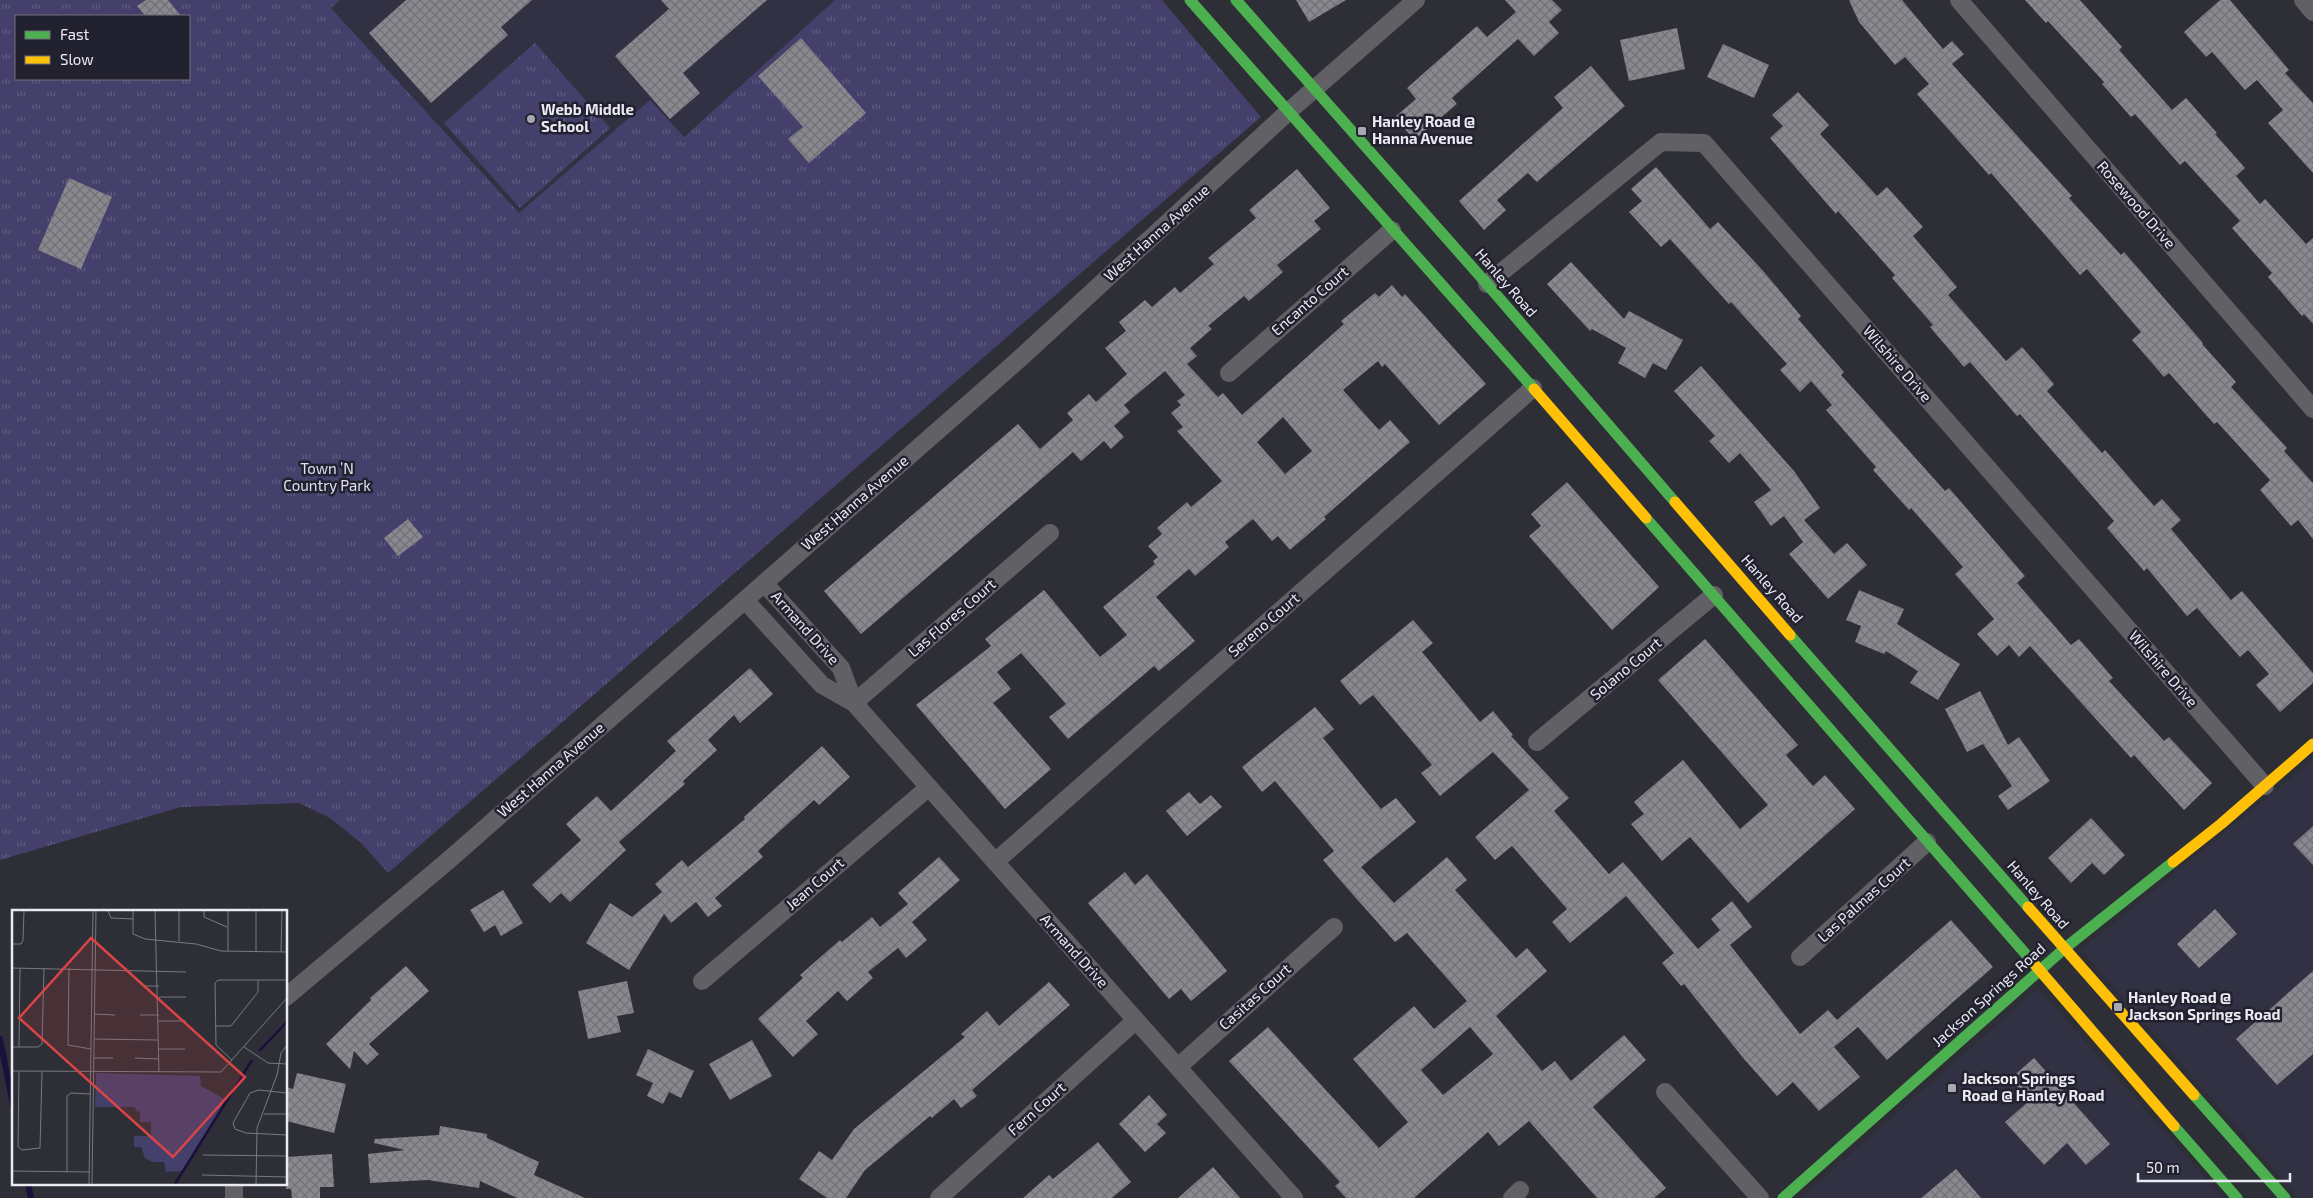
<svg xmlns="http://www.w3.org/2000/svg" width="2313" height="1198" viewBox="0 0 2313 1198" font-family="'Exo 2',sans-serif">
<defs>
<pattern id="park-tufts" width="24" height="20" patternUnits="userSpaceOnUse" patternTransform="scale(1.25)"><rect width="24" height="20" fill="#44406b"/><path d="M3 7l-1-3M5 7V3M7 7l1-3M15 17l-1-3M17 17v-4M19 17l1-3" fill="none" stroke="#5f5c81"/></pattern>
<pattern id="building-cross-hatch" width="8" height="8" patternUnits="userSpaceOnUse" patternTransform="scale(1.25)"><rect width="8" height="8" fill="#88888f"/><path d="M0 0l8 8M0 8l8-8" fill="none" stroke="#717176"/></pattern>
</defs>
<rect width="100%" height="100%" fill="#2e2e36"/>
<path fill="#313143" d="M 340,0 L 835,0 L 683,137 L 650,101 L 519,213 L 331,7 Z
M 2313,760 L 2313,1198 L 2299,1198 L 2081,950 Z
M 2038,988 L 2223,1198 L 1801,1198 Z"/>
<path fill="url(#park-tufts)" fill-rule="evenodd" d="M 0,0 L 340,0 L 331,8 L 519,213 L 650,100 L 684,137 L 835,0 L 1162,0 L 1261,117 L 388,873 L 361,843 L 330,818 L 299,803 L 181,807 L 0,860 ZM 16,16 L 189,16 L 189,79 L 16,79 Z
M 535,43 L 610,128 L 520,208 L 444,123 Z"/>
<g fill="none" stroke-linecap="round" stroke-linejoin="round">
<path stroke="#19103b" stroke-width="6" d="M 0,1039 L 14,1110
M 28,1184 L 31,1198"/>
</g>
<path fill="url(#building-cross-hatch)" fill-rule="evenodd" d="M 146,0 L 168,0 L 181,16 L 145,16 L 137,6 Z
M 406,0 L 532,0 L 501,27 L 508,35 L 431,103 L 369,33 Z
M 661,0 L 767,0 L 683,73 L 700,93 L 670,119 L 615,56 L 669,9 Z
M 1296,0 L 1346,0 L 1309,22 Z
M 1505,0 L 1552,0 L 1562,10 L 1549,22 L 1559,33 L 1534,56 L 1518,39 L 1452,98 L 1457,104 L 1414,140 L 1395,117 L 1416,99 L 1407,88 L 1477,26 L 1487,37 L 1516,12 Z
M 1849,0 L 1902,0 L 1943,49 L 1952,41 L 1964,54 L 1952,64 L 2072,196 L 2069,198 L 2121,255 L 2124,252 L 2203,343 L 2202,344 L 2236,382 L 2231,387 L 2287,448 L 2284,451 L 2313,483 L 2313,539 L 2298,520 L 2291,526 L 2260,490 L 2270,480 L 2217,422 L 2214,424 L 2169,373 L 2164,377 L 2132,340 L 2141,332 L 2087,269 L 2080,275 L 1991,173 L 1989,175 L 1917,94 L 1929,84 L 1905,57 L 1895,65 L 1859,22 Z
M 2025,0 L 2080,0 L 2122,47 L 2119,50 L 2172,110 L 2186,98 L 2217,133 L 2215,134 L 2245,168 L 2236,176 L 2260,204 L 2265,199 L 2306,244 L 2313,238 L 2313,324 L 2304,314 L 2302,316 L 2268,277 L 2272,273 L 2232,228 L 2240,221 L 2185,161 L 2180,165 L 2135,114 L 2131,117 L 2102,84 L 2104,82 L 2048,21 L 2046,23 Z
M 2220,0 L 2230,0 L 2289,70 L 2285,73 L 2313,103 L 2313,173 L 2268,123 L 2283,110 L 2257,80 L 2245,90 L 2212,52 L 2206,57 L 2184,32 Z
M 1677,28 L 1685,69 L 1629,81 L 1620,40 Z
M 801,38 L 866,113 L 809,163 L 788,139 L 803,127 L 758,76 Z
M 1723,44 L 1769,65 L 1754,98 L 1707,77 Z
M 1591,66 L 1625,106 L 1537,182 L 1528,173 L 1497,200 L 1506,210 L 1484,230 L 1459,201 L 1563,108 L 1554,97 Z
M 1798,92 L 1829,125 L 1820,134 L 1877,196 L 1887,187 L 1923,227 L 1913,236 L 1957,287 L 1948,295 L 2006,361 L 2022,347 L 2054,384 L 2047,391 L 2102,453 L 2105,450 L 2154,506 L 2162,499 L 2181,520 L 2171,529 L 2231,600 L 2242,591 L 2313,673 L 2313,683 L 2280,712 L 2256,685 L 2269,674 L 2248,650 L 2240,657 L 2197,608 L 2187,616 L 2147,568 L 2144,571 L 2107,528 L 2114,521 L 2020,414 L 2017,416 L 1970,362 L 1964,367 L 1930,327 L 1933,325 L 1892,278 L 1895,275 L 1838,211 L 1836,214 L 1770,138 L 1783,126 L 1772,115 Z
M 1656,167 L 1710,229 L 1718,222 L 1764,272 L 1801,316 L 1798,319 L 1844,372 L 1841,375 L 1945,491 L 1949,488 L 2025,576 L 2017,583 L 2071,645 L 2079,639 L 2113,678 L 2109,681 L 2164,741 L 2169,737 L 2212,783 L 2184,810 L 2134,755 L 2131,758 L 2030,646 L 2019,657 L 2009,645 L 1997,656 L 1977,634 L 1994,619 L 1955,574 L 1963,567 L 1911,508 L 1909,510 L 1873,470 L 1876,467 L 1826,410 L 1832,405 L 1811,381 L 1800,392 L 1780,370 L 1787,364 L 1731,302 L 1729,304 L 1670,239 L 1661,247 L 1629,212 L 1642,201 L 1631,189 Z
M 1297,169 L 1330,208 L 1314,221 L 1321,229 L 1277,265 L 1283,272 L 1249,301 L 1244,296 L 1208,326 L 1212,329 L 1190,348 L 1197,356 L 1187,364 L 1218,397 L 1223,393 L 1242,415 L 1344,324 L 1341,321 L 1375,293 L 1379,297 L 1392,285 L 1402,297 L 1405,294 L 1486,384 L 1439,425 L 1385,364 L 1382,367 L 1378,361 L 1343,390 L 1379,430 L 1390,420 L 1410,442 L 1324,517 L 1326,519 L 1290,550 L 1278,536 L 1272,541 L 1253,519 L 1225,542 L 1229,547 L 1195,576 L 1189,569 L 1156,597 L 1195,641 L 1159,671 L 1154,666 L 1068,739 L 1049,717 L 1066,704 L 1021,653 L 997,672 L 1011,689 L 993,703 L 1051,769 L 1005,809 L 916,705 L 991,646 L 985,639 L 1044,590 L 1100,657 L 1127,635 L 1103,607 L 1155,564 L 1153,561 L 1158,557 L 1148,546 L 1162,534 L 1157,528 L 1187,502 L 1191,507 L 1222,481 L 1177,431 L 1183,427 L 1171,413 L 1181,405 L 1177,401 L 1185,395 L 1165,371 L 1124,405 L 1130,412 L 1114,426 L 1124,437 L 1111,449 L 1104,441 L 1081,461 L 1073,452 L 861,634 L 824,591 L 1018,424 L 1040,449 L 1073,420 L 1067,413 L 1089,394 L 1096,402 L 1127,374 L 1105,348 L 1126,331 L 1119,322 L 1145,300 L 1152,307 L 1175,287 L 1180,293 L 1214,264 L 1208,258 L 1256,218 L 1249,210 ZM 1283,417 L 1312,451 L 1285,474 L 1257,442 Z
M 69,178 L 112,197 L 81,269 L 38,250 Z
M 1571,262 L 1624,319 L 1629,311 L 1683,340 L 1666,370 L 1653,363 L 1645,378 L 1618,363 L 1626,348 L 1592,329 L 1590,331 L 1547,284 Z
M 1701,366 L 1794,471 L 1820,508 L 1804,520 L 1834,554 L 1847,543 L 1867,565 L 1828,599 L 1789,554 L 1803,542 L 1784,516 L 1771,526 L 1754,502 L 1771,490 L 1740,453 L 1729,463 L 1709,441 L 1715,436 L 1674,391 Z
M 1567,482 L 1659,587 L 1612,630 L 1529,536 L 1541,526 L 1531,514 Z
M 408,519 L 423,537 L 398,556 L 384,538 Z
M 1859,590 L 1904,609 L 1897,624 L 1960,664 L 1938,700 L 1910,683 L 1918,671 L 1886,651 L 1884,654 L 1855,642 L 1861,626 L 1846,620 Z
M 1413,620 L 1433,643 L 1422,652 L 1480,722 L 1493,711 L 1513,735 L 1511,736 L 1569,798 L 1554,811 L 1609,874 L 1623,862 L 1698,949 L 1720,930 L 1711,919 L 1732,901 L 1752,927 L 1730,945 L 1800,1034 L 1828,1010 L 1837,1020 L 1951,920 L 1993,967 L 1887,1060 L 1858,1027 L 1834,1047 L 1860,1077 L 1819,1111 L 1793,1082 L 1777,1096 L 1744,1059 L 1684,984 L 1681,986 L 1662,963 L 1674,953 L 1626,896 L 1570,943 L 1552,922 L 1567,909 L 1512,846 L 1495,860 L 1475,837 L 1529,790 L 1493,752 L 1440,796 L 1421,773 L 1432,765 L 1373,695 L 1360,705 L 1340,681 Z
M 1705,639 L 1798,745 L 1786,755 L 1813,786 L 1825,775 L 1855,809 L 1748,903 L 1690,837 L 1662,861 L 1631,824 L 1644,814 L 1634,802 L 1683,760 L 1740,829 L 1768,805 L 1658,680 Z
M 750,668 L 773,694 L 740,723 L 734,715 L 708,740 L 717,750 L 683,781 L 685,784 L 619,842 L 626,850 L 570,902 L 561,893 L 550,903 L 532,885 L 581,840 L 566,824 L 597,796 L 611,811 L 676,751 L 667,741 Z
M 1980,691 L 2008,745 L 2019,737 L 2050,781 L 2008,810 L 1998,796 L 2012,786 L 1983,744 L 1967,752 L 1945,709 Z
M 1315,707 L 1334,729 L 1323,738 L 1381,809 L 1396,798 L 1416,822 L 1361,867 L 1394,903 L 1447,857 L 1467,880 L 1455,890 L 1516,958 L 1527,948 L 1547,971 L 1496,1016 L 1542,1071 L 1555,1061 L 1571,1081 L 1624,1035 L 1646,1060 L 1593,1107 L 1666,1188 L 1654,1198 L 1597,1198 L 1529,1121 L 1499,1146 L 1488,1132 L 1414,1198 L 1346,1198 L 1335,1186 L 1340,1182 L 1229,1061 L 1268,1027 L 1379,1148 L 1408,1122 L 1353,1059 L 1414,1006 L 1434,1029 L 1467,1001 L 1407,933 L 1395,942 L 1347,888 L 1323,860 L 1334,851 L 1275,781 L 1262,792 L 1242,767 ZM 1470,1027 L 1493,1054 L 1443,1095 L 1421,1070 Z
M 822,746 L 850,777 L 819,805 L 814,800 L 758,851 L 763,857 L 715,898 L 722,906 L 708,917 L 696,902 L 671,923 L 664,914 L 629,970 L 586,943 L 610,903 L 632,917 L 662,892 L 655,884 L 682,860 L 688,867 L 745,819 L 744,817 Z
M 1189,792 L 1200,804 L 1211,795 L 1222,807 L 1187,836 L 1166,811 Z
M 2091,818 L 2125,855 L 2104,875 L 2092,863 L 2071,883 L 2048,858 Z
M 2313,826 L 2313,865 L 2293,844 Z
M 939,857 L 960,880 L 912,922 L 927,940 L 906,958 L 898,948 L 868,972 L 873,978 L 847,1001 L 838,991 L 806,1021 L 818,1034 L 793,1057 L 758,1019 L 803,978 L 800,975 L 840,940 L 842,942 L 872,917 L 880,927 L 908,904 L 898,893 Z
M 1125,872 L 1135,885 L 1147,874 L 1227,971 L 1191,1001 L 1181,989 L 1169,999 L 1088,903 Z
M 503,890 L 523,923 L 501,936 L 495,925 L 484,932 L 470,910 Z
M 2215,909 L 2237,934 L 2199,968 L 2177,944 Z
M 406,966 L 429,991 L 369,1044 L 379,1054 L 367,1065 L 354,1051 L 350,1069 L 326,1044 L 371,1000 L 370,998 Z
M 2313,971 L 2313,1054 L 2277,1085 L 2236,1039 Z
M 627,981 L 634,1013 L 617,1016 L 621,1032 L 588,1039 L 578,991 Z
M 1049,982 L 1070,1005 L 972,1090 L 977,1096 L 961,1108 L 954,1099 L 932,1118 L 930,1116 L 865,1170 L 846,1198 L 827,1198 L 799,1179 L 819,1151 L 832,1160 L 854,1129 L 965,1037 L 961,1034 L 987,1011 L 999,1026 Z
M 752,1040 L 772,1076 L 730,1100 L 709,1064 Z
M 648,1049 L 694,1071 L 681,1098 L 669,1092 L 663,1104 L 647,1096 L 653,1083 L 636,1075 Z
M 2034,1058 L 2110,1144 L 2086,1165 L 2067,1143 L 2044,1165 L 2005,1122 L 2029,1101 L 2010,1079 Z
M 297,1073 L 346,1084 L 334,1133 L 286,1121 L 286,1087 L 293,1089 Z
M 1149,1095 L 1167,1115 L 1157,1124 L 1166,1133 L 1145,1152 L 1119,1124 Z
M 440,1126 L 487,1134 L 487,1138 L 539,1162 L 534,1175 L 585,1198 L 517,1198 L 480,1181 L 479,1188 L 428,1180 L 370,1183 L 368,1154 L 405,1150 L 374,1143 L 375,1139 L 439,1135 Z
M 1098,1142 L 1131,1182 L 1112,1198 L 1023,1198 L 1049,1175 L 1053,1179 Z
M 332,1154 L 334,1187 L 320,1187 L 320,1198 L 292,1198 L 291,1189 L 286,1189 L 286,1157 Z
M 1213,1167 L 1240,1198 L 1178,1198 Z
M 1956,1169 L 1981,1198 L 1921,1198 Z"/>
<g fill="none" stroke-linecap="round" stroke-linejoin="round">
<path stroke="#616165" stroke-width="18" d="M 1959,0 L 2313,409
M 2303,0 L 2313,12
M 1487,284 L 1661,142 L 1704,143 L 2265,786
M 1229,373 L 1392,230
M 764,583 L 841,668 L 854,703
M 745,600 L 822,685 L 854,703 L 1294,1198
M 854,703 L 1050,533
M 1537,742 L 1714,595
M 995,862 L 1533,388
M 1800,957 L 1927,842
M 702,981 L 929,787
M 286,997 L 450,859 L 1016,362 L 1288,112 L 1416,0
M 1178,1067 L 1334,927
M 1665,1092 L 1760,1198
M 234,1198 L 234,1184
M 939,1198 L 1136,1020
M 1512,1198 L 1520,1190"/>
<path stroke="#4caf50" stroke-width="11" d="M 1190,0 L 1534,389
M 1236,0 L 1487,284 L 1675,502
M 1646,518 L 2036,966
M 1790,635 L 2028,907
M 2194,1095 L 2285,1198
M 2174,1126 L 2237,1198
M 1783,1198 L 2065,948 L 2173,862"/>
<path stroke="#ffc107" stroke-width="11" d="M 1534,389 L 1646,518
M 1675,502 L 1790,635
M 2173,862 L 2221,824 L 2313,744
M 2028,907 L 2194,1095
M 2036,966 L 2174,1126"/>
</g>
<g fill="#a8a8b1" stroke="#22212f" stroke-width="2">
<circle cx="531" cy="119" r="5"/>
<rect x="1357" y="126" width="10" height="10" rx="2.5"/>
<rect x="2113" y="1002" width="10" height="10" rx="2.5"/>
<rect x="1947" y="1083" width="10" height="10" rx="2.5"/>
</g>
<g text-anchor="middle" stroke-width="5" stroke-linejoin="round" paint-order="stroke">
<g font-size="15" font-weight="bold" fill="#eaeaf3" stroke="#22212f" text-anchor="start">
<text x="541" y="115">Webb Middle<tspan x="541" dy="17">School</tspan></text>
<text x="1372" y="127">Hanley Road @<tspan x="1372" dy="17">Hanna Avenue</tspan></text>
<text x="2128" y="1003">Hanley Road @<tspan x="2128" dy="17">Jackson Springs Road</tspan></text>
<text x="1962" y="1084">Jackson Springs<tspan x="1962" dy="17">Road @ Hanley Road</tspan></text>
</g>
<g font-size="15" fill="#eaeaf3" stroke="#22212f">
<text transform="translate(2136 205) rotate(49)" y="5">Rosewood Drive</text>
<text transform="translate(1157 233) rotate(-42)" y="5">West Hanna Avenue</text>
<text transform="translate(1506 283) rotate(49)" y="5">Hanley Road</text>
<text transform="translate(1310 301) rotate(-41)" y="5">Encanto Court</text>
<text transform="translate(1897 364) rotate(49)" y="5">Wilshire Drive</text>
<text transform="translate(855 503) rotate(-41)" y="5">West Hanna Avenue</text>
<text transform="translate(1772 589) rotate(49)" y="5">Hanley Road</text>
<text transform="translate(952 618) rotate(-41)" y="5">Las Flores Court</text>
<text transform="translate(1264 625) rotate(-41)" y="5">Sereno Court</text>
<text transform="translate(805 628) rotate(48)" y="5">Armand Drive</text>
<text transform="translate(1626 669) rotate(-40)" y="5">Solano Court</text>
<text transform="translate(2163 669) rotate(49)" y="5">Wilshire Drive</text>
<text transform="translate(551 770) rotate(-41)" y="5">West Hanna Avenue</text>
<text transform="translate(815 884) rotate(-41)" y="5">Jean Court</text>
<text transform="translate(2038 895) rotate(49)" y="5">Hanley Road</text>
<text transform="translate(1864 900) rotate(-42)" y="5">Las Palmas Court</text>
<text transform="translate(1074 951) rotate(48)" y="5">Armand Drive</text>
<text transform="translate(1989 995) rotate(-42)" y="5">Jackson Springs Road</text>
<text transform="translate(1255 997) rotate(-42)" y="5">Casitas Court</text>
<text transform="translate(1037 1109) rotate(-42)" y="5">Fern Court</text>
</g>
<g font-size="15" fill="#e0e0f1" stroke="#22212f">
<text x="327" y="474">Town ’N<tspan x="327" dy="17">Country Park</tspan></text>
</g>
</g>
<g transform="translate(12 910)">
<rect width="275" height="275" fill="#2e2e36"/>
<path d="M 84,163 L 188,166 L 189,176 L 214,190 L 170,261 L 154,262 L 152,252 L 140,252 L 133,248 L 129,237 L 122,237 L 122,226 L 139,226 L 139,212 L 128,212 L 128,202 L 124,201 L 123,197 L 83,197 Z" fill="#44406b"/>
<path fill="none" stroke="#19103b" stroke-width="2.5" d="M 247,141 L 275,112M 163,274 L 240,150"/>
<path fill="none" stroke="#797982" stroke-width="1" d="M 96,1 L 99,8 L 121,9 L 121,1M 143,1 L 147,162M 192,1 L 192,7 L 215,17M 216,1 L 216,41M 121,9 L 121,24 L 133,29 L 184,34 L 209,41 L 275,42M 167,31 L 167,1M 0,34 L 9,34 L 11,30 L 12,1M 244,42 L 244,1M 269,42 L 270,1M 0,58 L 174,62M 57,58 L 56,135 L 79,139M 131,76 L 147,76M 147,87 L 174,87M 82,104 L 103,105M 128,105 L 147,105M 146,111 L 174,111M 203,116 L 219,116 L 246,82 L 246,70M 83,129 L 146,130M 0,137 L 26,137 L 30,134 L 32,58M 7,137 L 8,58M 232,137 L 256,153 L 275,154M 146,139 L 173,139M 82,148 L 101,148M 123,148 L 146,149M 220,150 L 204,135 L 203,73 L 206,70 L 275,70M 0,161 L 209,162 L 275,88M 7,161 L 6,237 L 10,240 L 28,238 L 30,162M 275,183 L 247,180 L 238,183 L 221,213 L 223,219 L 234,223 L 275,225M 252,204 L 275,204M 191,245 L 275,246M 0,261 L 78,262M 55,262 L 55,186 L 59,183 L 78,184M 190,265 L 275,267M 77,274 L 81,1M 80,274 L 84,1M 244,274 L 245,218 L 265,165 L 269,143 L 275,135"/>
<path fill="#d94546" fill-opacity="0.15" stroke="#d94546" stroke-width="2.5" d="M 79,28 L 233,167 L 161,247 L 7,108 Z"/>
<rect width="275" height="275" fill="none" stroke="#eaeaf3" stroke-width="2.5"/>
</g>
<rect x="15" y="15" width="175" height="65" fill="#22212f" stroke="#72717d"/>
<rect x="25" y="31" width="25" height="8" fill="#4caf50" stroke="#72717d"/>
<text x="60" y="40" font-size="15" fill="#eaeaf3">Fast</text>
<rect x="25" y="56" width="25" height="8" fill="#ffc107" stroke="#72717d"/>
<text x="60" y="65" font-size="15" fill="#eaeaf3">Slow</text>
<path d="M2138 1173v8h152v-8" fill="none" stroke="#eaeaf3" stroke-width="2.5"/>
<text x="2146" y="1173" font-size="15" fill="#eaeaf3" stroke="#22212f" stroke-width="4" paint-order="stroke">50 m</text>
</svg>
